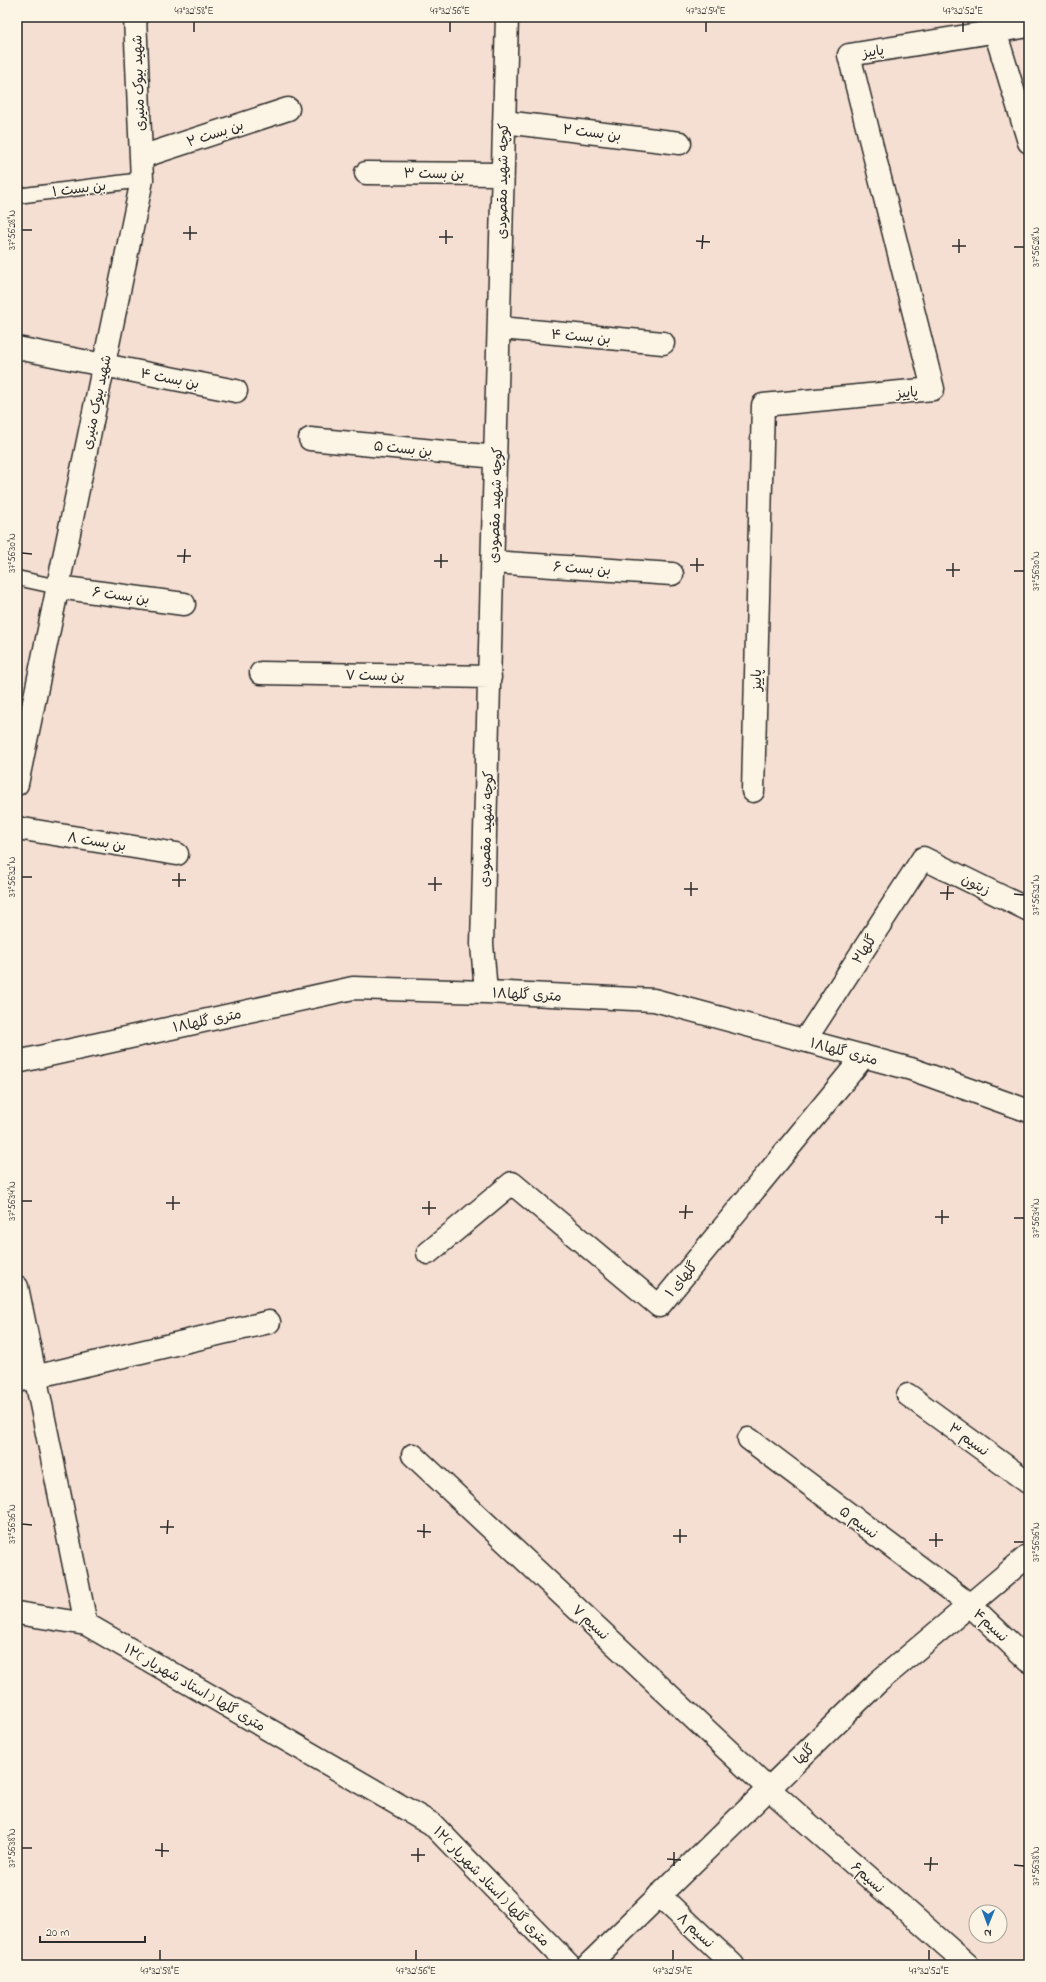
<svg xmlns="http://www.w3.org/2000/svg" width="1046" height="1982" viewBox="0 0 1046 1982" font-family="'Indie Flower','Playpen Sans Arabic',sans-serif">
<rect width="100%" height="100%" fill="#f5ded2"/>
<filter id="ink" filterUnits="userSpaceOnUse"><feTurbulence type="fractalNoise" baseFrequency=".025" numOctaves="2"/><feDisplacementMap in="SourceGraphic" scale="8" xChannelSelector="R" yChannelSelector="G"/><feConvolveMatrix kernelMatrix="1 2 1 2 8 2 1 2 1" color-interpolation-filters="sRGB"/></filter>
<g filter="url(#ink)">
<g fill="none" stroke-linecap="round" stroke-linejoin="round">
<defs>
<path id="service" d="M 17,196 L 142,180
M 17,578 L 58,587"/>
<path id="minor" d="M 995,31 L 1029,142
M 504,122 L 680,143
M 141,157 L 288,109
M 366,173 L 502,174
M 500,328 L 663,343
M 17,348 L 236,391
M 310,439 L 496,457
M 493,562 L 672,574
M 58,587 L 184,604
M 261,673 L 490,677
M 17,784 L 142,180 L 135,17
M 753,791 L 763,405 L 933,389 L 849,55 L 1029,26
M 17,828 L 177,854
M 486,992 L 482,944 L 507,17
M 805,1040 L 923,858 L 1029,910
M 17,1062 L 353,988 L 486,992 L 654,1000 L 911,1069 L 1029,1111
M 428,1253 L 512,1183 L 659,1306 L 864,1056
M 17,1287 L 86,1624 L 432,1824 L 569,1965
M 17,1381 L 269,1322
M 908,1395 L 1029,1483
M 749,1439 L 970,1605 L 1029,1661
M 413,1455 L 768,1788 L 968,1965
M 17,1613 L 86,1624
M 659,1895 L 733,1965"/>
<path id="tertiary" d="M 588,1965 L 878,1682 L 1029,1555"/>
</defs>
<use href="#service" stroke="#2b2b2b" stroke-width="17"/>
<use href="#minor" stroke="#2b2b2b" stroke-width="25"/>
<use href="#tertiary" stroke="#2b2b2b" stroke-width="25"/>
<use href="#service" stroke="#fcf5e5" stroke-width="14"/>
<use href="#minor" stroke="#fcf5e5" stroke-width="22"/>
<use href="#tertiary" stroke="#fcf5e5" stroke-width="22"/>
</g>
</g>
<path fill="none" stroke="#2b2b2b" stroke-width="1.5" d="M 194,32 L 194,22M 450,32 L 450,22M 706,32 L 706,22M 963,32 L 963,22M 22,230 L 32,230M 183,233 L 197,233M 439,237 L 453,237M 190,240 L 190,226M 696,241 L 710,242M 446,244 L 446,230M 952,246 L 966,246M 1014,247 L 1024,247M 702,249 L 703,235M 959,253 L 959,239M 22,553 L 32,554M 177,556 L 191,556M 434,561 L 448,561M 184,563 L 185,549M 690,565 L 704,565M 441,568 L 441,554M 946,570 L 960,570M 1014,571 L 1024,571M 697,572 L 697,558M 953,577 L 953,563M 22,877 L 32,877M 172,880 L 186,880M 428,884 L 442,884M 179,887 L 179,873M 684,889 L 698,889M 435,891 L 435,877M 940,893 L 954,893M 1014,894 L 1024,895M 691,896 L 691,882M 947,900 L 948,886M 22,1201 L 32,1201M 166,1203 L 180,1203M 422,1208 L 436,1208M 173,1210 L 173,1196M 679,1212 L 693,1212M 429,1215 L 429,1201M 935,1217 L 949,1217M 1014,1218 L 1024,1218M 685,1219 L 686,1205M 942,1224 L 942,1210M 22,1524 L 32,1525M 160,1527 L 174,1527M 417,1531 L 431,1532M 167,1534 L 168,1520M 673,1536 L 687,1536M 424,1538 L 424,1524M 929,1540 L 943,1540M 1014,1542 L 1024,1542M 680,1543 L 680,1529M 936,1547 L 936,1533M 22,1848 L 32,1848M 155,1850 L 169,1851M 411,1855 L 425,1855M 162,1857 L 162,1843M 667,1859 L 681,1860M 418,1862 L 418,1848M 924,1864 L 938,1864M 1014,1865 L 1024,1866M 674,1866 L 674,1852M 930,1871 L 931,1857M 160,1960 L 160,1950M 416,1960 L 416,1950M 673,1960 L 673,1950M 929,1960 L 929,1950"/>
<g text-anchor="middle" stroke-width="3" stroke-linejoin="round" paint-order="stroke">
<g font-size="14" fill="#2b2b2b" stroke="#fcf5e5">
<text transform="translate(873 51) rotate(-9)" y="5">پاییز</text>
<text transform="translate(138 83) rotate(-92)" y="5">شهید بیوک منیری</text>
<text transform="translate(592 132) rotate(7)" y="5">بن بست ۲</text>
<text transform="translate(215 133) rotate(-18)" y="5">بن بست ۲</text>
<text transform="translate(434 173) rotate(1)" y="5">بن بست ۳</text>
<text transform="translate(502 181) rotate(-89)" y="5">کوچه شهید مقصودی</text>
<text transform="translate(79 188) rotate(-7)" y="5">بن بست ۱</text>
<text transform="translate(581 336) rotate(5)" y="5">بن بست ۴</text>
<text transform="translate(170 378) rotate(11)" y="5">بن بست ۴</text>
<text transform="translate(907 392) rotate(-5)" y="5">پاییز</text>
<text transform="translate(96 402) rotate(-78)" y="5">شهید بیوک منیری</text>
<text transform="translate(403 448) rotate(6)" y="5">بن بست ۵</text>
<text transform="translate(495 505) rotate(-88)" y="5">کوچه شهید مقصودی</text>
<text transform="translate(582 568) rotate(4)" y="5">بن بست ۶</text>
<text transform="translate(121 595) rotate(8)" y="5">بن بست ۶</text>
<text transform="translate(375 675) rotate(1)" y="5">بن بست ۷</text>
<text transform="translate(756 680) rotate(-89)" y="5">پاییز</text>
<text transform="translate(486 829) rotate(-88)" y="5">کوچه شهید مقصودی</text>
<text transform="translate(97 841) rotate(9)" y="5">بن بست ۸</text>
<text transform="translate(976 884) rotate(26)" y="5">زیتون</text>
<text transform="translate(864 949) rotate(-57)" y="5">گلها۲</text>
<text transform="translate(527 994) rotate(3)" y="5">۱۸متری گلها</text>
<text transform="translate(207 1020) rotate(-12)" y="5">۱۸متری گلها</text>
<text transform="translate(844 1051) rotate(15)" y="5">۱۸متری گلها</text>
<text transform="translate(681 1279) rotate(-50)" y="5">گلهای ۱</text>
<text transform="translate(969 1439) rotate(36)" y="5">نسیم ۳</text>
<text transform="translate(859 1522) rotate(37)" y="5">نسیم ۵</text>
<text transform="translate(591 1622) rotate(43)" y="5">نسیم ۷</text>
<text transform="translate(991 1625) rotate(43)" y="5">نسیم۴</text>
<text transform="translate(195 1687) rotate(30)" y="5">۱۲متری گلها ( استاد شهریار )</text>
<text transform="translate(804 1754) rotate(-44)" y="5">گلها</text>
<text transform="translate(868 1877) rotate(42)" y="5">نسیم۶</text>
<text transform="translate(492 1886) rotate(46)" y="5">۱۲متری گلها ( استاد شهریار )</text>
<text transform="translate(696 1930) rotate(43)" y="5">نسیم ۸</text>
</g>
</g>
<rect width="1046" height="1982" fill="none" stroke="#fcf5e5" stroke-width="44"/>
<g transform="translate(988 1924) rotate(181)"><circle r="19" fill="#fcf5e5" stroke="#a8a49b"/>
<path d="M0-3L7 15L0 10L-7 15Z" fill="#1f6fb2"/>
<text y="-6" font-size="11" font-weight="bold" text-anchor="middle" fill="#2b2b2b">N</text>
</g>
<path d="M40 1936v6h105v-6" fill="none" stroke="#2b2b2b" stroke-width="2"/>
<text x="46" y="1936" font-size="12" fill="#2b2b2b" stroke="#fcf5e5" stroke-width="3" paint-order="stroke">20 m</text>
<rect x="22" y="22" width="1002" height="1938" fill="none" stroke="#2b2b2b" stroke-width="1.5"/>
<g font-size="10" text-anchor="middle" fill="#2b2b2b">
<text x="194" y="14">47°32'58"E</text>
<text x="450" y="14">47°32'56"E</text>
<text x="706" y="14">47°32'54"E</text>
<text x="963" y="14">47°32'52"E</text>
<text transform="translate(11 230) rotate(-90)" y="4">37°56'28"N</text>
<text transform="translate(1035 247) rotate(-90)" y="4">37°56'28"N</text>
<text transform="translate(11 553) rotate(-90)" y="4">37°56'30"N</text>
<text transform="translate(1035 571) rotate(-90)" y="4">37°56'30"N</text>
<text transform="translate(11 877) rotate(-90)" y="4">37°56'32"N</text>
<text transform="translate(1035 895) rotate(-90)" y="4">37°56'32"N</text>
<text transform="translate(11 1201) rotate(-90)" y="4">37°56'34"N</text>
<text transform="translate(1035 1218) rotate(-90)" y="4">37°56'34"N</text>
<text transform="translate(11 1524) rotate(-90)" y="4">37°56'36"N</text>
<text transform="translate(1035 1542) rotate(-90)" y="4">37°56'36"N</text>
<text transform="translate(11 1848) rotate(-90)" y="4">37°56'38"N</text>
<text transform="translate(1035 1866) rotate(-90)" y="4">37°56'38"N</text>
<text x="160" y="1974">47°32'58"E</text>
<text x="416" y="1974">47°32'56"E</text>
<text x="673" y="1974">47°32'54"E</text>
<text x="929" y="1974">47°32'52"E</text>
</g>
</svg>
